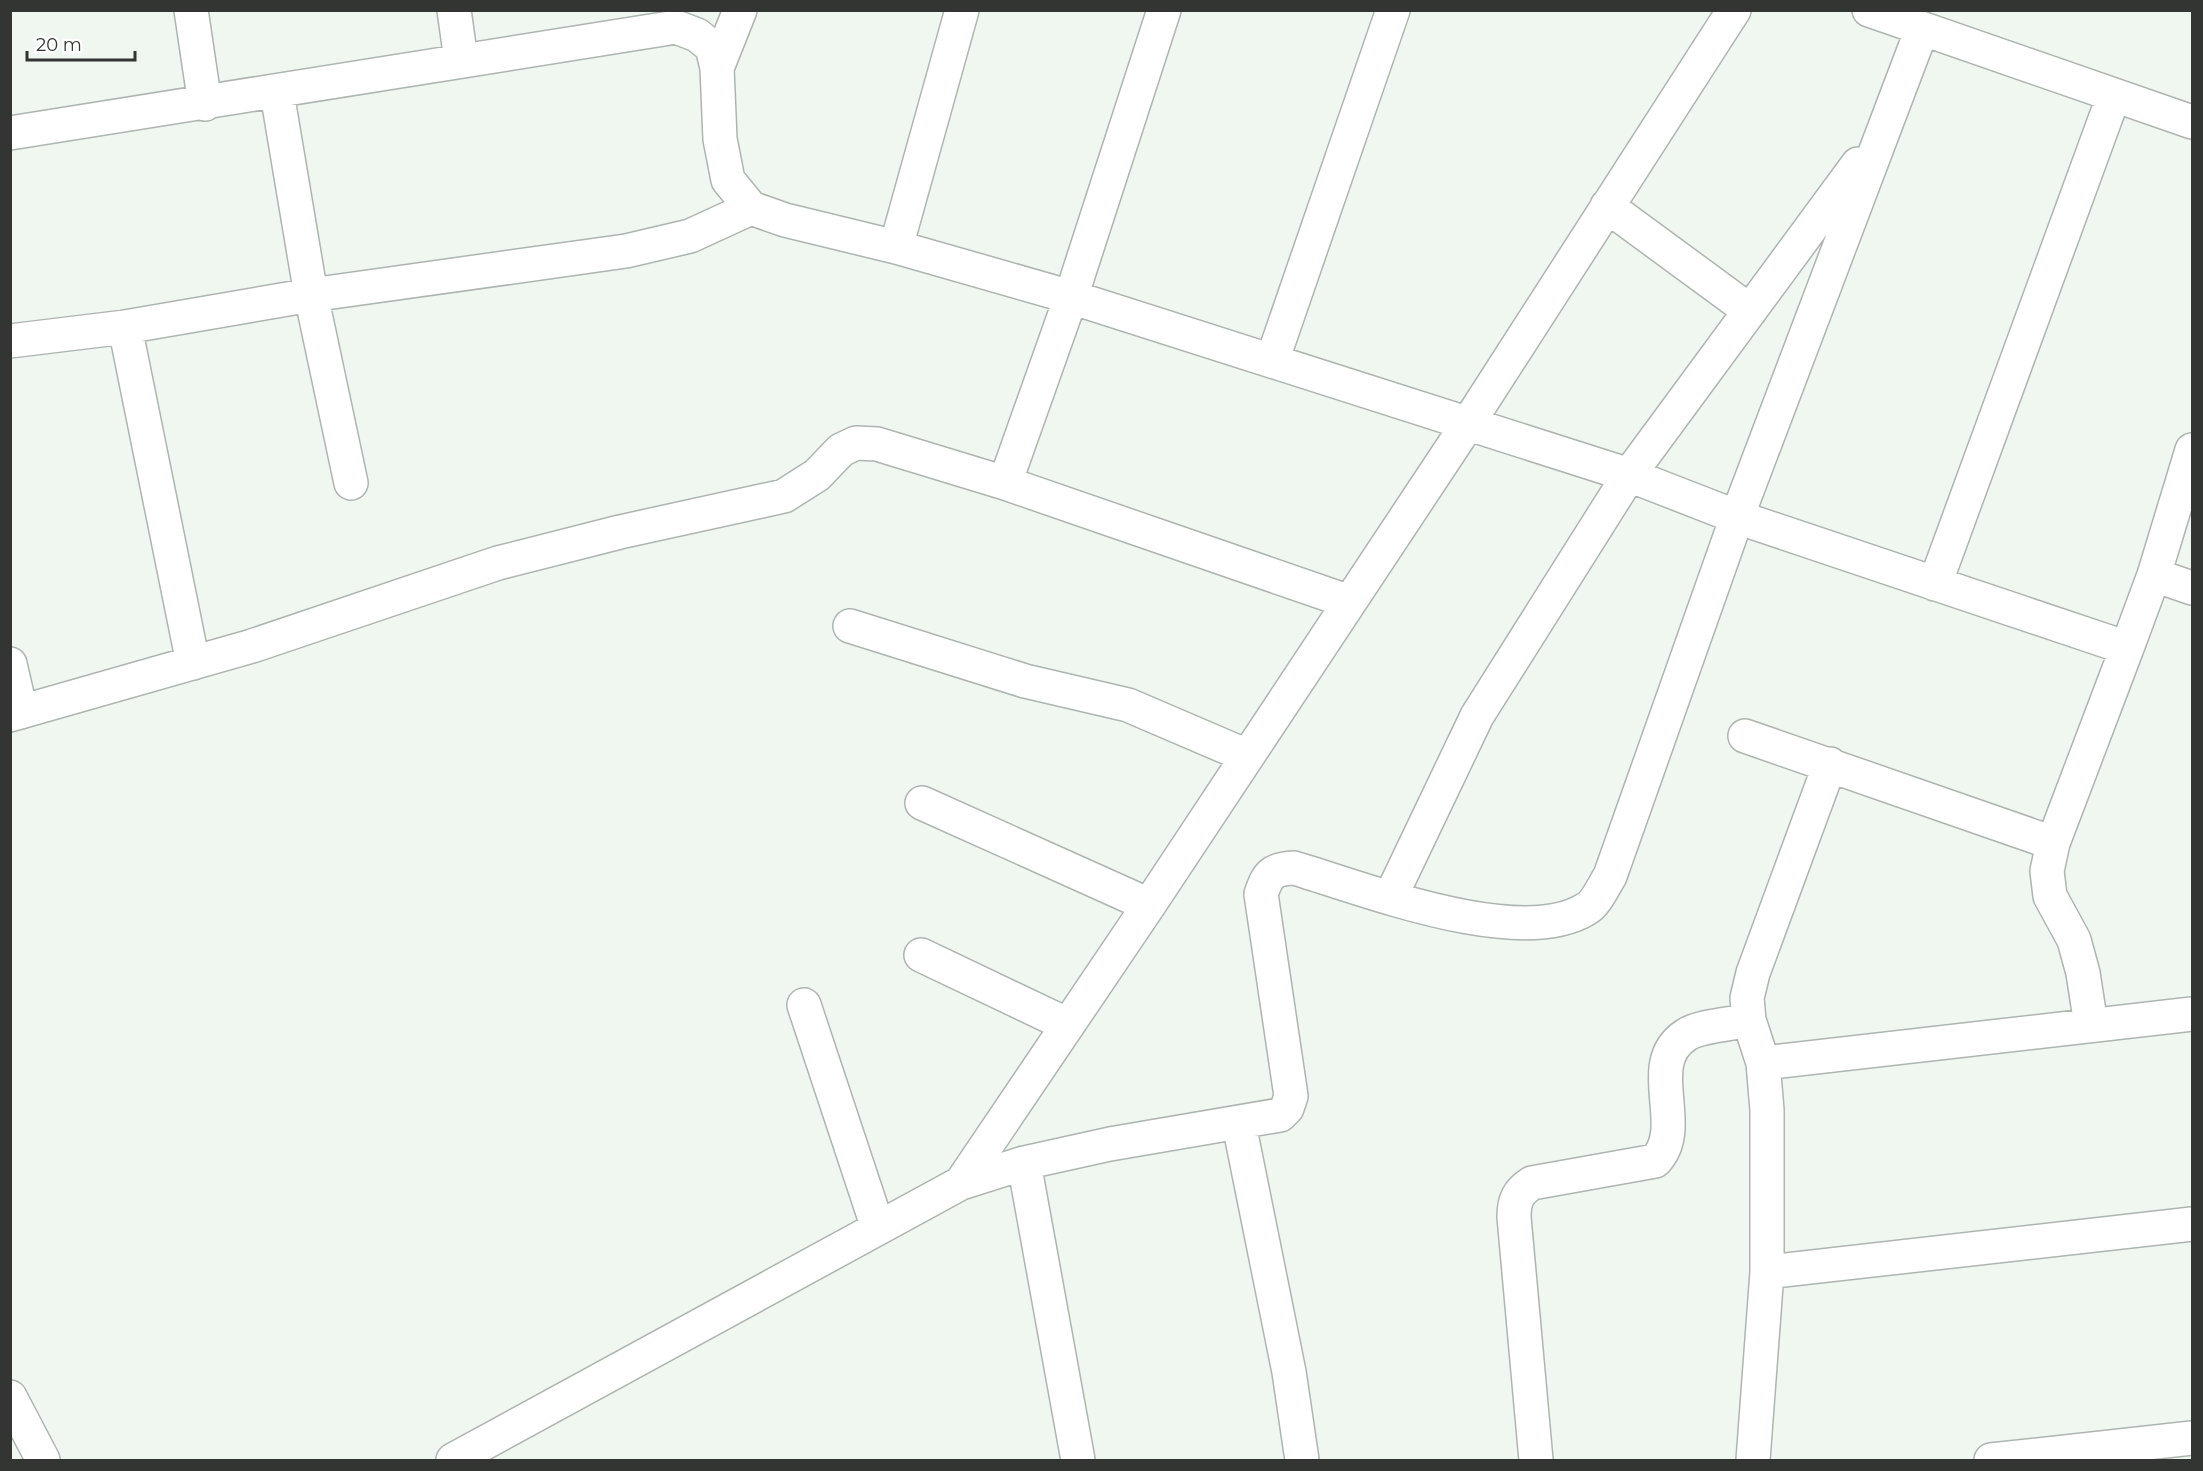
<svg xmlns="http://www.w3.org/2000/svg" width="2203" height="1471" viewBox="0 0 2203 1471" font-family="Montserrat,sans-serif">
<rect width="100%" height="100%" fill="#f0f7f1"/>
<g fill="none" stroke-linecap="round" stroke-linejoin="round">
<defs>
<path id="minor" d="M 191,10 L 205,104
M 454,10 L 461,60
M 1869,10 L 2192,122
M 717,68 L 740,10
M 277,93 L 311,295 L 351,483
M 10,133 L 676,27 L 697,35 L 712,47 L 717,68 L 720,139 L 728,180 L 751,208 L 785,220 L 896,247 L 1071,297 L 1629,475 L 1737,517 L 2127,648 L 2154,575 L 2192,588
M 1607,206 L 1750,311
M 896,247 L 962,10
M 125,327 L 193,663
M 10,341 L 125,327 L 311,295 L 626,251 L 690,236 L 751,208
M 1272,361 L 1393,10
M 1005,483 L 1071,297 L 1164,10
M 2154,575 L 2192,450
M 1935,584 L 2114,95
M 850,626 L 1025,681 L 1128,705 L 1247,756
M 10,664 L 21,712
M 10,715 L 252,646 L 498,563 L 620,532 L 784,496 L 817,475 L 841,450 L 856,443 L 877,444 L 1005,483 L 1347,601
M 1745,736 L 2053,843
M 922,803 L 1149,905
M 1391,896 L 1477,716 L 1629,475 L 1858,164
M 921,955 L 1068,1025
M 804,1005 L 878,1228
M 2091,1025 L 2083,973 L 2074,940 L 2050,896 L 2047,871 L 2053,843 L 2127,648
M 1763,1063 L 2192,1014
M 1239,1124 L 1289,1372 L 1302,1460
M 1024,1163 L 1078,1460
M 961,1183 L 1024,1163 L 1110,1144 L 1280,1115 L 1287,1108 L 1291,1096 L 1261,894 C 1268,874 1272,869 1294,868 C 1365,889 1520,950 1586,909 C 1596,904 1604,885 1610,876 L 1737,517 L 1922,29
M 1767,1272 L 2192,1224
M 10,1397 L 43,1460
M 453,1460 L 961,1183 L 1149,905 L 1467,425 L 1734,10
M 1536,1460 L 1514,1217 C 1514,1200 1518,1192 1532,1183 L 1655,1161 C 1689,1127 1641,1064 1686,1035 C 1699,1026 1733,1024 1749,1020
M 1753,1460 L 1767,1272 L 1767,1110 L 1763,1063 L 1749,1020 L 1747,998 L 1753,973 L 1830,764
M 1991,1460 L 2192,1438"/>
</defs>
<use href="#minor" stroke="#aeb5af" stroke-width="36"/>
<use href="#minor" stroke="#fff" stroke-width="33"/>
</g>
<rect width="2203" height="1471" fill="none" stroke="#323532" stroke-width="24"/>
<path d="M27 51v9h108v-9" fill="none" stroke="#323532" stroke-width="3"/>
<text x="36" y="51" font-size="18" fill="#323532" stroke="#ffffff" stroke-width="4.5" paint-order="stroke">20 m</text>
</svg>
